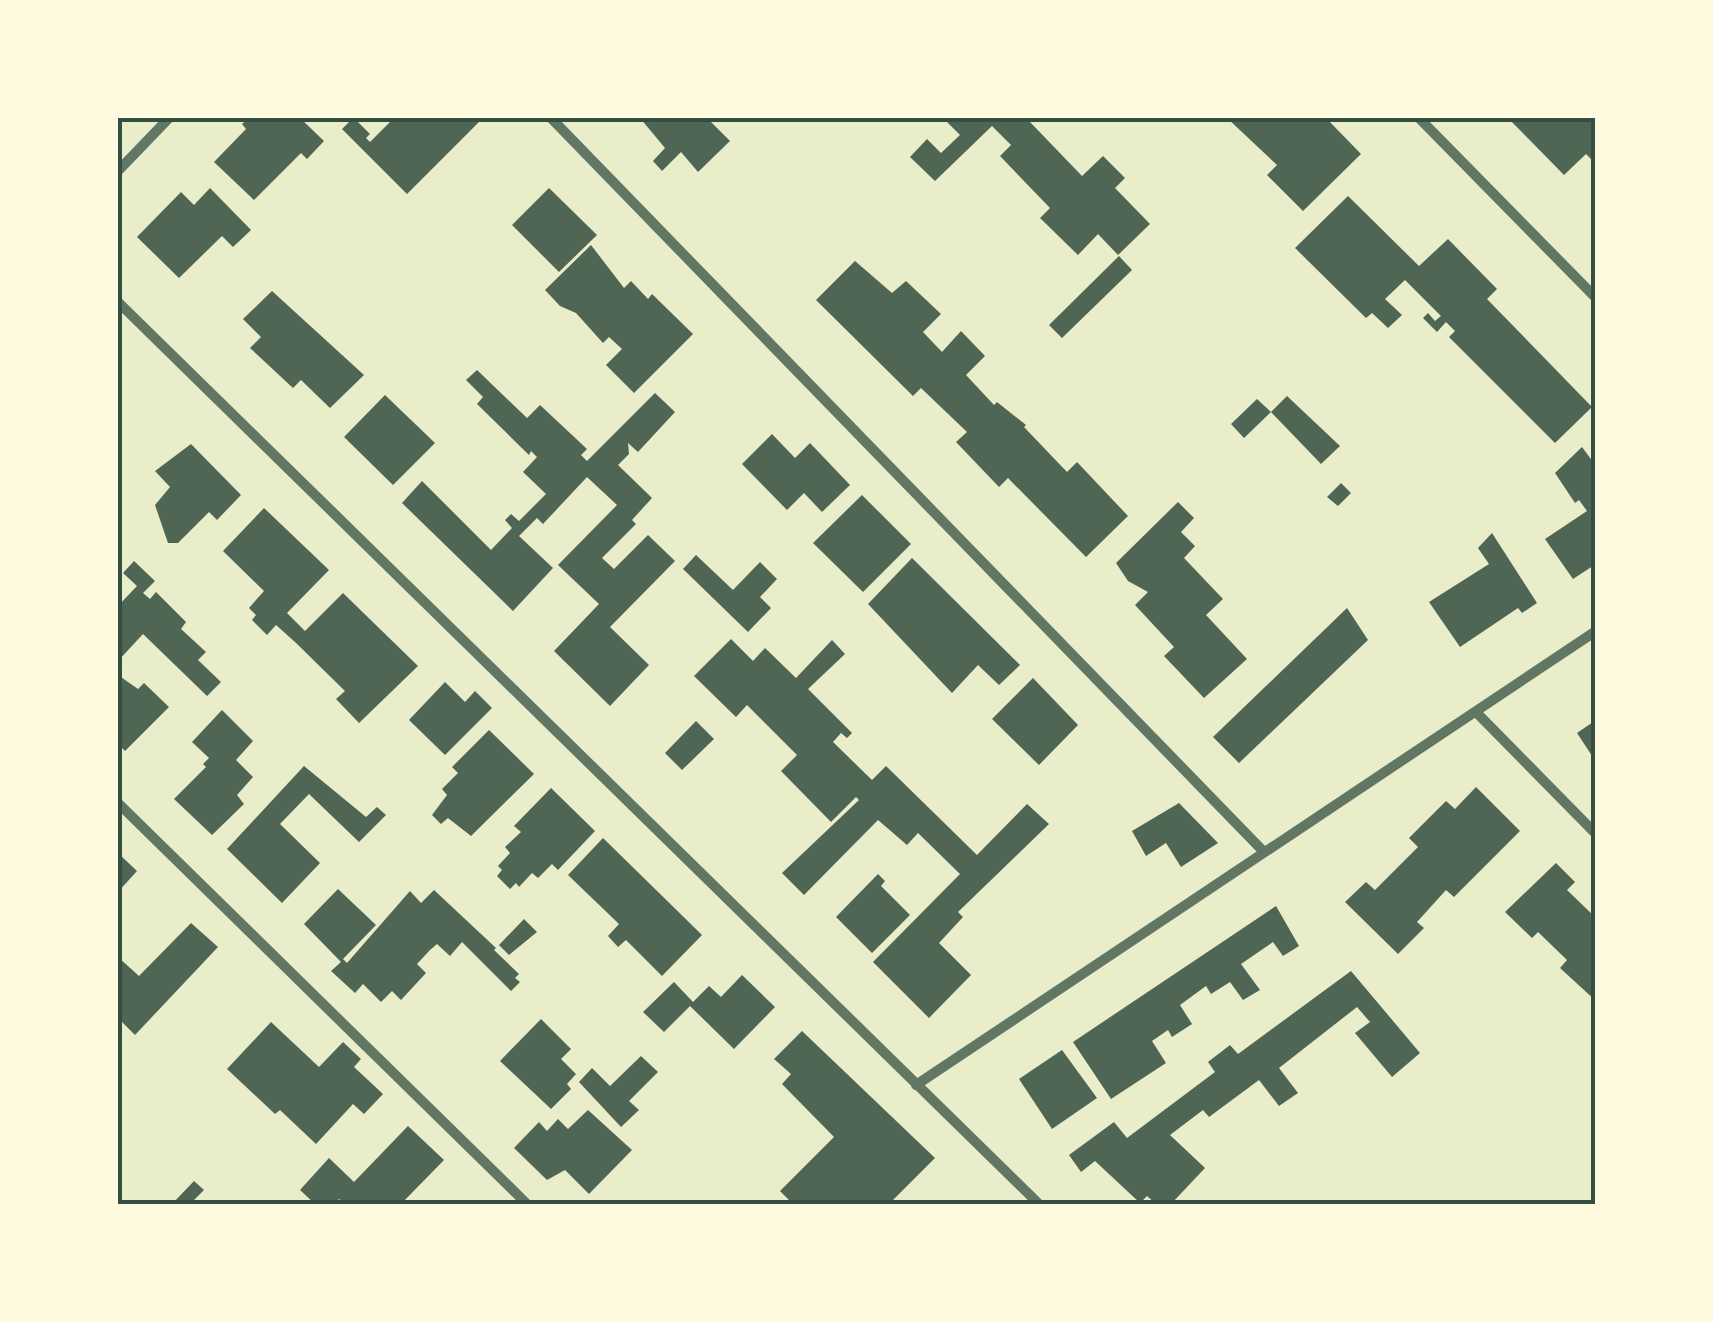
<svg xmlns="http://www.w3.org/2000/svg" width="1713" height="1322" viewBox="0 0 1713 1322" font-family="Overpass,sans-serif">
<rect width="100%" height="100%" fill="#e9edc9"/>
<path fill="#4f6655" d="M 249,118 L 300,118 L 324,141 L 307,159 L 301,153 L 254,200 L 214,162 L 246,129 L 242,124 Z
M 394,118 L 483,118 L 407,194 L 342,129 L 349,122 L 358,122 L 370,134 L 366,138 L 370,142 Z
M 640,118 L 715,118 L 711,122 L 730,141 L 698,172 L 681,152 L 662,171 L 653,161 L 665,148 Z
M 943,118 L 1035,118 L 1030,122 L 1082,176 L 1103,156 L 1125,178 L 1115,188 L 1150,224 L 1118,255 L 1098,234 L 1078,255 L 1040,218 L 1050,208 L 1000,156 L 1011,145 L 992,126 L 935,181 L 910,157 L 927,139 L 941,153 L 960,135 Z
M 1227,118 L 1326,118 L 1361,154 L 1303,211 L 1267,175 L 1277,165 Z
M 1508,118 L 1596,118 L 1596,164 L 1586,154 L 1564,175 Z
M 210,188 L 251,230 L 233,247 L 222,236 L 179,278 L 137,237 L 181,192 L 194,205 Z
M 549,188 L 597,235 L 559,272 L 512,225 Z
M 1348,196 L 1419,266 L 1448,239 L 1497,289 L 1487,299 L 1592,407 L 1555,443 L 1449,337 L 1455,331 L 1446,322 L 1437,332 L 1423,318 L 1428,313 L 1435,321 L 1441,316 L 1405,280 L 1385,299 L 1402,315 L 1388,328 L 1372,313 L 1366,318 L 1295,248 Z
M 591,245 L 624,288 L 631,281 L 648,299 L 652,294 L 693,334 L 634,393 L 606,365 L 622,349 L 609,337 L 603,343 L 576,313 L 560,306 L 545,290 Z
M 1119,256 L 1132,270 L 1062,338 L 1049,325 Z
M 855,261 L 892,293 L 906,281 L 941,314 L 923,332 L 942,352 L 961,331 L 985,356 L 966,375 L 994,405 L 997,402 L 1026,425 L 1024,427 L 1067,472 L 1077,462 L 1128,516 L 1086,557 L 1008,478 L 999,487 L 956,442 L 967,432 L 921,388 L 913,396 L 816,300 Z
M 272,291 L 364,375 L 330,408 L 301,380 L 293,388 L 250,348 L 261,337 L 243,319 Z
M 477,370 L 527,418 L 540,405 L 587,449 L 581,455 L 587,461 L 655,393 L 675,412 L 638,452 L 628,443 L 629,454 L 618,465 L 652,498 L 632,520 L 636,524 L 602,558 L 614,569 L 648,535 L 675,561 L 610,627 L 649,665 L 610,706 L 554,651 L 599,604 L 558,565 L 617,505 L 587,477 L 543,524 L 537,518 L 519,536 L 553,568 L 513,611 L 402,503 L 422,481 L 491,550 L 512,528 L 505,520 L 511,514 L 519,521 L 546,494 L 523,472 L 537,457 L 531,451 L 529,455 L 477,404 L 483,397 L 466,380 Z
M 385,395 L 435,443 L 393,485 L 344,437 Z
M 1287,396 L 1340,446 L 1321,464 L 1271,412 L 1244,438 L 1231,424 L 1257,399 L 1271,412 Z
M 772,434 L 795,458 L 810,443 L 850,485 L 822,512 L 804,493 L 787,510 L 742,464 Z
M 191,444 L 241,495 L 217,520 L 209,512 L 178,543 L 168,543 L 155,505 L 170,487 L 155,471 Z
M 1582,447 L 1596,466 L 1596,564 L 1573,579 L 1545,539 L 1587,511 L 1579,500 L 1575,503 L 1555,473 Z
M 1341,483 L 1351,493 L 1338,506 L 1327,497 Z
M 862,495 L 911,544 L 863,592 L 813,543 Z
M 1178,502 L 1194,518 L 1181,532 L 1195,546 L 1184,558 L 1223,599 L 1206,615 L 1247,659 L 1204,698 L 1164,656 L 1174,647 L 1135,605 L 1148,592 L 1128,581 L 1116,563 Z
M 264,508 L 329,570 L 287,613 L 305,631 L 343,593 L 418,666 L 359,723 L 336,699 L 345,691 L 295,642 L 276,625 L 267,635 L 252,620 L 256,615 L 249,608 L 264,591 L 223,551 Z
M 1492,533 L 1537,603 L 1522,613 L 1518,608 L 1460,647 L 1429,602 L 1489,564 L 1478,548 Z
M 696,555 L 733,590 L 760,562 L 777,579 L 760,597 L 771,608 L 748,632 L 683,569 Z
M 912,558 L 1020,665 L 999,685 L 978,665 L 952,693 L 868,604 Z
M 134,561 L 155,581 L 143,593 L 150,599 L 156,592 L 186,622 L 181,629 L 206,652 L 198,660 L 221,682 L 207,696 L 143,634 L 118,661 L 118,606 L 137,586 L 123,573 Z
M 1347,608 L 1368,640 L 1239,763 L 1213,737 Z
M 731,639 L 753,661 L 765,648 L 796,678 L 832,640 L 845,654 L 808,689 L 852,733 L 847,738 L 841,733 L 833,742 L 872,780 L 886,766 L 977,855 L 1027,804 L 1049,824 L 958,912 L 963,917 L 939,943 L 971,975 L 929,1018 L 873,962 L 960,874 L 918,833 L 907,845 L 878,820 L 804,895 L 782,873 L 859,800 L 856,797 L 831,822 L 781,771 L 797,755 L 747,705 L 736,717 L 694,676 Z
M 118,675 L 138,689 L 144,683 L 169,707 L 125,751 L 118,744 Z
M 1033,678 L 1078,725 L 1039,765 L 992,719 Z
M 445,682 L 465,702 L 475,691 L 492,708 L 445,755 L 409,720 Z
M 222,710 L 253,741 L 236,760 L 253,777 L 237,795 L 244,804 L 212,835 L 174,799 L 206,767 L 203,764 L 209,758 L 192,742 Z
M 1596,720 L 1596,762 L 1577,733 Z
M 696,721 L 714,739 L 682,770 L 665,753 Z
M 489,730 L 534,774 L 471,836 L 448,818 L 441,824 L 432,815 L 447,795 L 442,789 L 458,773 L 452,767 Z
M 304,766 L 366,817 L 377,807 L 386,815 L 359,842 L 309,794 L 280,824 L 320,863 L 282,903 L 227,849 Z
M 1476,787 L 1520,831 L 1454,897 L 1446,890 L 1417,922 L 1424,928 L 1398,954 L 1345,902 L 1366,882 L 1375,890 L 1418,847 L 1409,838 L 1446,801 L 1455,809 Z
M 551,788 L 595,831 L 558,870 L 552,864 L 538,878 L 532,873 L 519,887 L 516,883 L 510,889 L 497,876 L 502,870 L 498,866 L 510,853 L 505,847 L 521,832 L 514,826 Z
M 1179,803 L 1218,843 L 1181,867 L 1166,843 L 1146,856 L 1132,831 Z
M 603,838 L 702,935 L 662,976 L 626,940 L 618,947 L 608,936 L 619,924 L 568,875 Z
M 118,853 L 137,871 L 118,892 Z
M 1556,863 L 1575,882 L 1567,890 L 1596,918 L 1596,1001 L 1560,968 L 1567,960 L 1538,932 L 1532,938 L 1505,912 Z
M 878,874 L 885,881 L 881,886 L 910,915 L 872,953 L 836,917 Z
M 338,889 L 376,925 L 343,959 L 347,963 L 410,891 L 421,903 L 434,890 L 496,948 L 494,950 L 519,974 L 515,978 L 520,982 L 511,991 L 462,942 L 450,956 L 437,944 L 430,950 L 417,964 L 426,973 L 401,1000 L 392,991 L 381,1002 L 363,984 L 355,993 L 331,971 L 341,962 L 304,924 Z
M 1276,906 L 1299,946 L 1283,956 L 1273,942 L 1241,964 L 1260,990 L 1243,1000 L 1230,982 L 1211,994 L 1206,986 L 1180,1005 L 1192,1024 L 1172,1037 L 1168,1030 L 1152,1041 L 1166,1063 L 1111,1099 L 1073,1042 Z
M 524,919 L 537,932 L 509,955 L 499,945 Z
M 191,923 L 218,947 L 135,1035 L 118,1018 L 118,957 L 139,976 Z
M 1351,971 L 1420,1053 L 1392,1077 L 1355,1033 L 1370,1022 L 1357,1007 L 1279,1068 L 1298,1093 L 1279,1106 L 1259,1080 L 1209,1117 L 1203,1110 L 1170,1135 L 1205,1168 L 1171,1204 L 1156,1204 L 1147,1196 L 1140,1203 L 1095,1161 L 1081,1172 L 1069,1155 L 1114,1122 L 1127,1138 L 1215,1072 L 1208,1062 L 1230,1045 L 1238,1054 Z
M 742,975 L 775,1007 L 734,1049 L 690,1006 L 664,1032 L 643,1012 L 674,982 L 693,1002 L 709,986 L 721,997 Z
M 541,1019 L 571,1049 L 561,1059 L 576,1074 L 567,1084 L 571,1089 L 551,1109 L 500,1061 Z
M 271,1022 L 319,1067 L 343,1042 L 361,1059 L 354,1067 L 383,1094 L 364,1114 L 353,1104 L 316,1144 L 280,1110 L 275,1114 L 227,1069 Z
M 802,1031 L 935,1158 L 889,1204 L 793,1204 L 780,1191 L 834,1137 L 782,1084 L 791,1074 L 774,1059 Z
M 1062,1050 L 1097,1098 L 1052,1129 L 1019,1079 Z
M 641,1056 L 658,1072 L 629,1101 L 639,1110 L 621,1127 L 579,1082 L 592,1068 L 610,1086 Z
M 588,1110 L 632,1150 L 589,1194 L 565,1170 L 547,1180 L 514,1148 L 539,1122 L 547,1131 L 558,1119 L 568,1129 Z
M 408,1126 L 444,1160 L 401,1204 L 345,1204 L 339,1199 L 334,1204 L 315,1204 L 300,1190 L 329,1158 L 354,1182 Z
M 194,1181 L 204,1190 L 190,1204 L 172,1204 Z"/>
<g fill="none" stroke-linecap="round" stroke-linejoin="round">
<path stroke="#617663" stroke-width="10" d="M 551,118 L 1264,852
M 1419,118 L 1596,298
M 118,171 L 169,118
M 118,302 L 1039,1204
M 1476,712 L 1596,834
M 118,803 L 527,1204
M 916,1085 L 1596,631"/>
<path stroke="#7c8e77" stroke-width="8" d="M 1592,1204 L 1596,1203"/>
</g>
<rect width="1713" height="1322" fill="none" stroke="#fefae0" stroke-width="240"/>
<rect x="120" y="120" width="1473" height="1082" fill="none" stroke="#344e41" stroke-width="4"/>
</svg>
